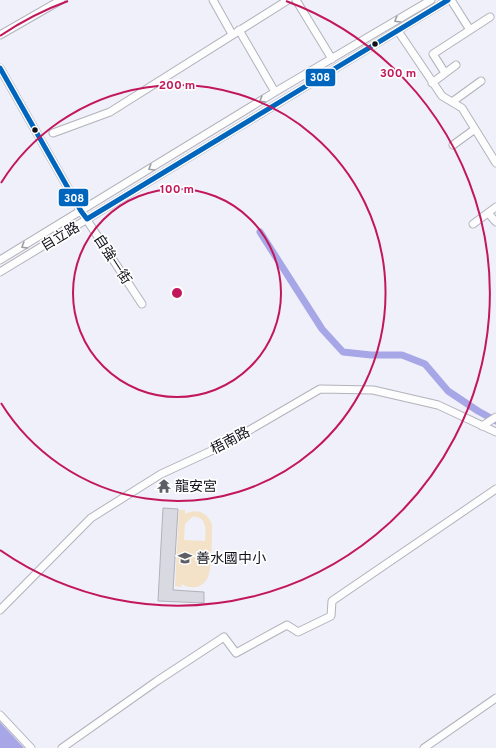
<svg xmlns="http://www.w3.org/2000/svg" width="496" height="748" viewBox="0 0 496 748" font-family="Overpass,'Noto Sans TC',sans-serif">
<rect width="100%" height="100%" fill="#f0f0fa"/>
<path fill="#f3e2c7" fill-rule="evenodd" d="M 179,510 L 185,510 L 185,514 C 196,508 208,512 212,525 C 212,534 212,570 208,577 C 203,588 191,590 182,584 L 181,587 L 175,586 ZM 192,517 C 207,515 206,531 205,541 L 184,540 L 185,524 Z"/>
<path fill="#a7a7e7" d="M 0,722 L 24,748 L 0,748 Z"/>
<g fill="none" stroke-linecap="round" stroke-linejoin="round">
<path stroke="#a7a7e7" stroke-width="7" d="M 260,232 L 322,329 L 343,352 L 371,355 L 402,355 L 425,364 L 448,391 L 478,411 L 496,421"/>
</g>
<path fill="#d9d9e2" stroke="#b0b1b9" d="M 163,508 L 178,509 L 173,590 L 204,592 L 204,603 L 158,601 Z"/>
<g fill="none" stroke-linecap="round" stroke-linejoin="round">
<defs>
<path id="minor" d="M 213,0 L 232,34
M 296,0 L 332,59
M 451,0 L 470,30
M 239,30 L 275,92
M 398,31 L 442,96 L 462,108 L 496,163
M 0,35 L 61,0
M 0,68 L 81,211 L 142,304
M 445,73 L 433,54 L 490,17
M 432,83 L 456,65
M 452,102 L 481,81
M 53,133 L 110,112 L 288,0
M 453,145 L 475,129
M 488,213 L 496,222
M 473,224 L 496,207
M 0,260 L 275,92 L 431,0
M 0,272 L 448,0
M 482,426 L 496,417
M 0,610 L 91,518 L 161,474 L 224,445 L 320,389 L 373,390 L 438,405 L 496,432
M 0,715 L 31,748
M 62,748 L 157,681 L 224,637 L 236,653 L 287,625 L 298,632 L 331,616 L 332,601 L 496,489
M 424,748 L 496,698"/>
</defs>
<use href="#minor" stroke="#b2b2bb" stroke-width="9"/>
<use href="#minor" stroke="#fdfdfe" stroke-width="7"/>
<defs>
<path id="bus-1" d="M 0,68 L 81,211 L 87,219 L 448,0"/>
</defs>
<use href="#bus-1" stroke="#fff" stroke-width="8"/>
<use href="#bus-1" stroke="#0065bd" stroke-width="5"/>
</g>
<defs><path id="oneway-chevron" d="M-2-3.5L2.5 0L-2 3.5" fill="none" stroke-width="1.6" stroke-linecap="round" stroke-linejoin="round"/></defs>
<g stroke="#9e9ea2">
<use href="#oneway-chevron" transform="translate(397 20) rotate(149)"/>
<use href="#oneway-chevron" transform="translate(262 100) rotate(149)"/>
<use href="#oneway-chevron" transform="translate(151 168) rotate(149)"/>
<use href="#oneway-chevron" transform="translate(24 246) rotate(149)"/>
</g>
<g fill="none" stroke="#c2185b" stroke-width="2">
<circle cx="177" cy="293" r="104"/>
<path d="M1 183A208 208 0 1 1 1 403"/>
<path d="M0 36A312 312 0 0 1 68 1M286 1A312 312 0 1 1 0 550"/>
</g>
<defs>
<symbol id="temple-bare" viewBox="-9 -9 18 18"><path d="M0-6L5-2H3V0L6.5 2.5H4V6H1.5V3h-3V6H-4V2.5H-6.5L-3 0V-2H-5Z" fill="#5e5e67" stroke="#fff" stroke-width="2.5" paint-order="stroke"/></symbol>
<symbol id="school-bare" viewBox="-9 -9 18 18"><path d="M0-5L7-2L0 1L-7-2ZM-4 1L0 2.5L4 1V4Q0 6-4 4Z" fill="#5e5e67" stroke="#fff" stroke-width="2.5" paint-order="stroke"/></symbol>
</defs>
<g fill-rule="evenodd">
<use href="#temple-bare" x="154" y="476" width="20" height="20"/>
<use href="#school-bare" x="175" y="548" width="20" height="20"/>
</g>
<g fill="#101018" stroke="#fff" stroke-width="1.5">
<circle cx="375" cy="44" r="3.5"/>
<circle cx="35" cy="130" r="3.5"/>
</g>
<g text-anchor="middle" stroke-width="3.5" stroke-linejoin="round" paint-order="stroke">
<g font-size="14" fill="#101018" stroke="#fff">
<text transform="translate(60 236) rotate(-31)" y="5">自立路</text>
<text transform="translate(113 259) rotate(57)" y="5">自強一街</text>
<text transform="translate(230 440) rotate(-28)" y="5">梧南路</text>
</g>
<g font-size="14" fill="#101018" stroke="#fff" text-anchor="start">
<text x="175" y="491">龍安宮</text>
<text x="196" y="563">善水國中小</text>
</g>
</g>
<circle cx="177" cy="293" r="6" fill="#c2185b" stroke="#fff" stroke-width="2"/>
<g font-size="12" text-anchor="middle" font-weight="bold" fill="#c2185b" stroke="#fff" stroke-width="3.5" stroke-linejoin="round" paint-order="stroke">
<text x="398" y="77">300 m</text>
<text x="177" y="89">200 m</text>
<text x="177" y="193">100 m</text>
</g>
<g stroke="#fff" stroke-width="1.5">
<rect x="305" y="68" width="31" height="19" rx="4" fill="#0065bd"/>
<rect x="58" y="188" width="31" height="19" rx="4" fill="#0065bd"/>
</g>
<g font-size="11" text-anchor="middle" font-weight="bold" fill="#fff">
<text x="320" y="81">308</text>
<text x="74" y="202">308</text>
</g>
</svg>
